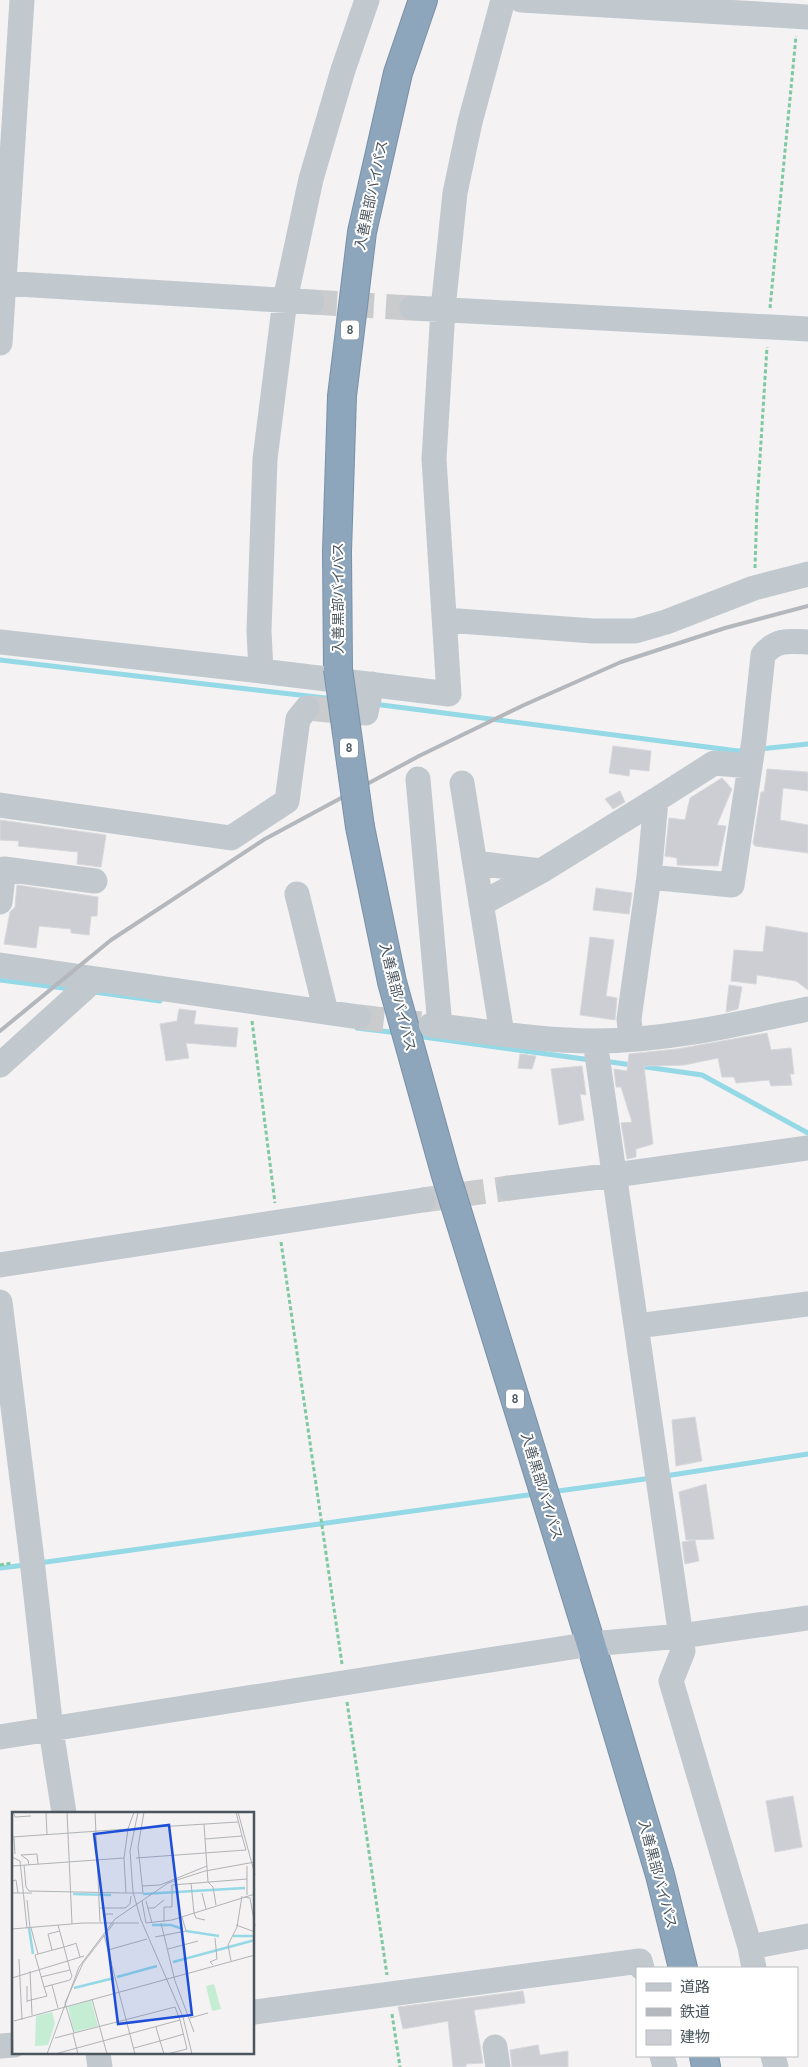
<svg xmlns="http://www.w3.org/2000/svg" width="808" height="2067" viewBox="0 0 808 2067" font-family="Quicksand,'Noto Sans JP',sans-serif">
<rect width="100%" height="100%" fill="#f4f2f2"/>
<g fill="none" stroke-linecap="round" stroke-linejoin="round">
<path stroke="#95d8e6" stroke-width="5" d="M 0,660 L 334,699
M 374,704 L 738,751 L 745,750
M 759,749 L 808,744
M 0,980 L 71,989
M 94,992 L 160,1001
M 357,1028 L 398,1033
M 416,1036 L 591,1060
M 604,1061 L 702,1075 L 808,1133
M 665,1476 L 808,1454
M 551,1492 L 652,1478
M 39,1563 L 535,1494
M 0,1568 L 25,1565"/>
</g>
<path fill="#ccced3" stroke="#d6d8dc" d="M 613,746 L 651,751 L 649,771 L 630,769 L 629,776 L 609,773 Z
M 767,769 L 808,772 L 808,791 L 783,788 L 780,820 L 808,825 L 808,853 L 755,846 L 753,843 L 761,792 L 764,792 Z
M 722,778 L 732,789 L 717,825 L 726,826 L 718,866 L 677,865 L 677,858 L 665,856 L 669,818 L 685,820 L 690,798 Z
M 620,791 L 625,802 L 613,809 L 605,799 Z
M 0,820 L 106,835 L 101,867 L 77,864 L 78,852 L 18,846 L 19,841 L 0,840 Z
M 17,885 L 98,897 L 97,916 L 91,916 L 89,935 L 71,933 L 71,929 L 39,926 L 36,948 L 4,944 L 10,912 L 15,907 Z
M 596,888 L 632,893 L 629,914 L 593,910 Z
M 766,926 L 808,933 L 808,990 L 796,981 L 757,975 L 756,984 L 731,981 L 734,950 L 763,952 Z
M 590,937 L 614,940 L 606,996 L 617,998 L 615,1020 L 580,1015 Z
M 729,985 L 742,987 L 738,1009 L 726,1012 Z
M 179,1009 L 196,1011 L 194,1024 L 238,1028 L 236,1047 L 186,1043 L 189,1058 L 166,1061 L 160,1024 L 177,1021 Z
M 767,1033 L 771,1050 L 791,1048 L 794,1074 L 790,1074 L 792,1085 L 771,1086 L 769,1080 L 736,1083 L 734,1077 L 722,1077 L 718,1058 L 684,1065 L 644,1066 L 653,1144 L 636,1149 L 636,1157 L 627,1159 L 621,1123 L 632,1122 L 621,1087 L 616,1087 L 614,1069 L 627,1071 L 629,1054 L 677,1049 Z
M 520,1054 L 536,1056 L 532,1069 L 518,1068 Z
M 582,1066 L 586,1095 L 580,1094 L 584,1120 L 559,1125 L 551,1069 Z
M 695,1417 L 702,1461 L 676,1466 L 672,1420 Z
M 706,1484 L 714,1539 L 686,1540 L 679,1492 Z
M 695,1540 L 699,1561 L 685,1564 L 682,1542 Z
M 793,1796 L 802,1847 L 775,1852 L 766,1801 Z
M 523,1991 L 525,2003 L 474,2010 L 483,2063 L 466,2064 L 466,2067 L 453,2067 L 448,2021 L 403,2029 L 398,2007 Z
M 538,2045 L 540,2055 L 568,2051 L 568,2067 L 512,2067 L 510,2050 Z"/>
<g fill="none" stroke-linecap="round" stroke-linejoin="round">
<path stroke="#cacbcd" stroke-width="25" stroke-dasharray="25 12" stroke-linecap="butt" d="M 312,302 L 412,308
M 307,708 L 364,713
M 359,1017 L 421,1024
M 423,1200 L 509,1188"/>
<defs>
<path id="highway" d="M 338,669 L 337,552 L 342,396 L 362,232 L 398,73 L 423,0
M 360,827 L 392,982 L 445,1172 L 591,1644 L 660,1875 L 683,1968
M 704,2056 L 706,2067"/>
</defs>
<use href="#highway" stroke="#7991a8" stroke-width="30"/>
<path stroke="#7fc9a2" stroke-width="3" stroke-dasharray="4 2.5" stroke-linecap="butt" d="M 770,308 L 796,36
M 755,568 L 757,505 L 767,347
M 252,1021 L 275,1203
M 281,1242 L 342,1664
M 0,1565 L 12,1563
M 347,1702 L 387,1975
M 392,2014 L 400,2067"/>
<path stroke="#c1c9cf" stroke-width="25" d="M 367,0 L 343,70 L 311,179 L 285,300 L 265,459 L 259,631 L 261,671 L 449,694 L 434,459 L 443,309 L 455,193 L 470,122 L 503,0
M 521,0 L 808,17
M 0,283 L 312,302
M 412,308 L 808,329
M 0,343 L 22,0
M 445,620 L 593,631 L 635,631 L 666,622 L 754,588 L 808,574
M 0,642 L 261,671
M 366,713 L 372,684
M 418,779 L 440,1026
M 462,783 L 502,1034
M 0,805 L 231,838 L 287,801 L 298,719 L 307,708
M 475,863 L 541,871 L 656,800
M 649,877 L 656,800 L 714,763 L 750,766
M 297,894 L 326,1012
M 0,902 L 4,869 L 95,881
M 481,904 L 541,871
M 0,965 L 359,1017
M 431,1025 C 485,1031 539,1041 594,1041 C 666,1041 738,1024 808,1009
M 631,1039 L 629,1019 L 649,877 L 732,885 L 754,740 L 763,655 C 776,639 789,641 808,642
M 595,1041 L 683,1651 L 671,1681 L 750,1947 L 754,1968
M 0,1065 L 95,979
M 509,1188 L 615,1175 L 808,1148
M 0,1265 L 423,1200
M 0,1302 L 32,1560 L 51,1730 L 64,1813
M 637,1326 L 808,1304
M 0,1737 L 591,1644 L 681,1636 L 808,1618
M 750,1947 L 808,1936
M 254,2012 L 640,1961 L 642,1968
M 0,2046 L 14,2045
M 495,2047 L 498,2067
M 98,2053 L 100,2067
M 662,2056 L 665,2067
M 773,2056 L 776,2067"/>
<use href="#highway" stroke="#8da6bc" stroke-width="28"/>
<path stroke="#b4b7bb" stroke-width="4" d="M 0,1031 L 111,940 L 265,839 L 419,756 L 524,705 L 621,662 L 725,628 L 808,606"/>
<defs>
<path id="highway-bridge" d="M 338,669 L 360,827"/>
</defs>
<use href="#highway-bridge" stroke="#7991a8" stroke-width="30" stroke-linecap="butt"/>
<use href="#highway-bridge" stroke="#8da6bc" stroke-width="28"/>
</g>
<g text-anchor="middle" stroke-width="4" stroke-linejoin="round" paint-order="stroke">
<g fill="#fff" stroke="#81888e" stroke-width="1">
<rect x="341" y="320.5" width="18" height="19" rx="4"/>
<rect x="340" y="738.5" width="18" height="19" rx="4"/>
<rect x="506" y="1389.5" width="18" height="19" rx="4"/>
</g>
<g font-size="12" font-weight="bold" fill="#4b555e">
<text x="350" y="334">8</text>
<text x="349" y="752">8</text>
<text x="515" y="1403">8</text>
</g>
<g font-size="14" fill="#4b555e" stroke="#fff">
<text transform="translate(371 195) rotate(-78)" y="5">入善黒部バイパス</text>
<text transform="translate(338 598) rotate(-90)" y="5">入善黒部バイパス</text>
<text transform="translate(398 997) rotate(76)" y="5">入善黒部バイパス</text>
<text transform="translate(542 1486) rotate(73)" y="5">入善黒部バイパス</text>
<text transform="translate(658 1874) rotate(75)" y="5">入善黒部バイパス</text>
</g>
</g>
<g transform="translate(12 1812)">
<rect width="242" height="242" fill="#f4f2f2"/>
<path d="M 202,172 L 209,197 L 200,199 L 194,174 ZM 79,188 L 86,214 L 62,220 L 56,195 ZM 40,200 L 43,211 L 36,233 L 23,234 L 24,204 Z" fill="#c4edd3"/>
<path fill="none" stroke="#95d8e6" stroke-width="2.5" d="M 61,82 L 99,83M 131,82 L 233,76M 140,113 L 159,113 L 171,117M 17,116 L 21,142M 174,119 L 207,124M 221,124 L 243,124M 161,150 L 243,128M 105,165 L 145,154M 62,176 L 102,166"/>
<path fill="none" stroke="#b0b3b7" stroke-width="1" d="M 1,0 L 3,5 L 19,4M 34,0 L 35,23M 55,0 L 60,112M 83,0 L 88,110M 126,0 L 118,39 L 121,80 L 129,108 L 171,205 L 180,242M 226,0 L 243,63M 192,12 L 196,70 L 201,75 L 204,93M 129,16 L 226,10M 116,17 L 112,46 L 114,81 L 131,81 L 126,35 L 132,0M 0,25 L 116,17 L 122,0M 2,25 L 3,42M 193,27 L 230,24 L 224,0M 0,45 L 8,49 L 15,116M 124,46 L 234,38 L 230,24M 12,53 L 14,75 L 17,79 L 114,81M 17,53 L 16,48 L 9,43 L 25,42 L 26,52M 0,54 L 112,46M 235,54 L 235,83M 0,69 L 4,68 L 6,81M 179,71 L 182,101 L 184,106 L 193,108M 130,74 L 148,73 L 195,54M 0,81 L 20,81M 190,81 L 194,97M 232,85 L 238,86 L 243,114M 15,88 L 18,116M 130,89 L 134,111M 134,89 L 140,111M 88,96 L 113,96 L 118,92 L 119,84M 136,96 L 142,96 L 152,88M 152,110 L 152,95 L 160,95 L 160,73 L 235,67M 93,111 L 93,102 L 101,102M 134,111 L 160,108 L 243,82M 149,111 L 163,169 L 182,220M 46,113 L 52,135 L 58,158 L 60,164 L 58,168 L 32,175 L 23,143 L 26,142 L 52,135 L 62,132 L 64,131 L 68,145M 224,113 L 243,120M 19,116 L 26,142M 0,117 L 71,111 L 127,111M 92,123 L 123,242M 143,125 L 174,119 L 170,105M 156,137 L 186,129M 40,138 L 36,122 L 48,119M 96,138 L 135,127M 7,147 L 10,208M 219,149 L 216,133 L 225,115 L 230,84M 201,153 L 198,150 L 205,147 L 203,126M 18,159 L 20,203M 0,160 L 1,242M 29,165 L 58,158M 0,166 L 72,144M 40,173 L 46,196M 80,187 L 95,242M 15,189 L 35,184 L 32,175M 15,190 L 15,174M 178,206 L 196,201M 2,209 L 243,143M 61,222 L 66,242M 43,226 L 62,221M 122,236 L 148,229 L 144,215M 35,242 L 67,155 L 103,107 L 156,71 L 193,59 L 243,50M 43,242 L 168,208 L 163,195 L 62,221 L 53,191 L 71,151 L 102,111M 152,242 L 148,229 L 172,222M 155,242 L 175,237 L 168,208"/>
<path fill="#1d4ed8" fill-opacity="0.15" stroke="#1d4ed8" stroke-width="2.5" d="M 157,13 L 180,203 L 106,212 L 82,22 Z"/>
<rect width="242" height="242" fill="none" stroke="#4b555e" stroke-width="2.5"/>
</g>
<rect x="636" y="1967" width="162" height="90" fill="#ffffff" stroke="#b7bbbf"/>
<rect x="646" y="1983" width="25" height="8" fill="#c1c9cf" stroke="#b7bbbf"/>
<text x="680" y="1992" font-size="15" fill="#4b555e">道路</text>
<rect x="646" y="2008" width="25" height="8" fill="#b4b7bb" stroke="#b7bbbf"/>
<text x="680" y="2017" font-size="15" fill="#4b555e">鉄道</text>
<rect x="646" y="2030" width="25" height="15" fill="#ccced3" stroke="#b7bbbf"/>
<text x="680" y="2042" font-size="15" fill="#4b555e">建物</text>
</svg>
